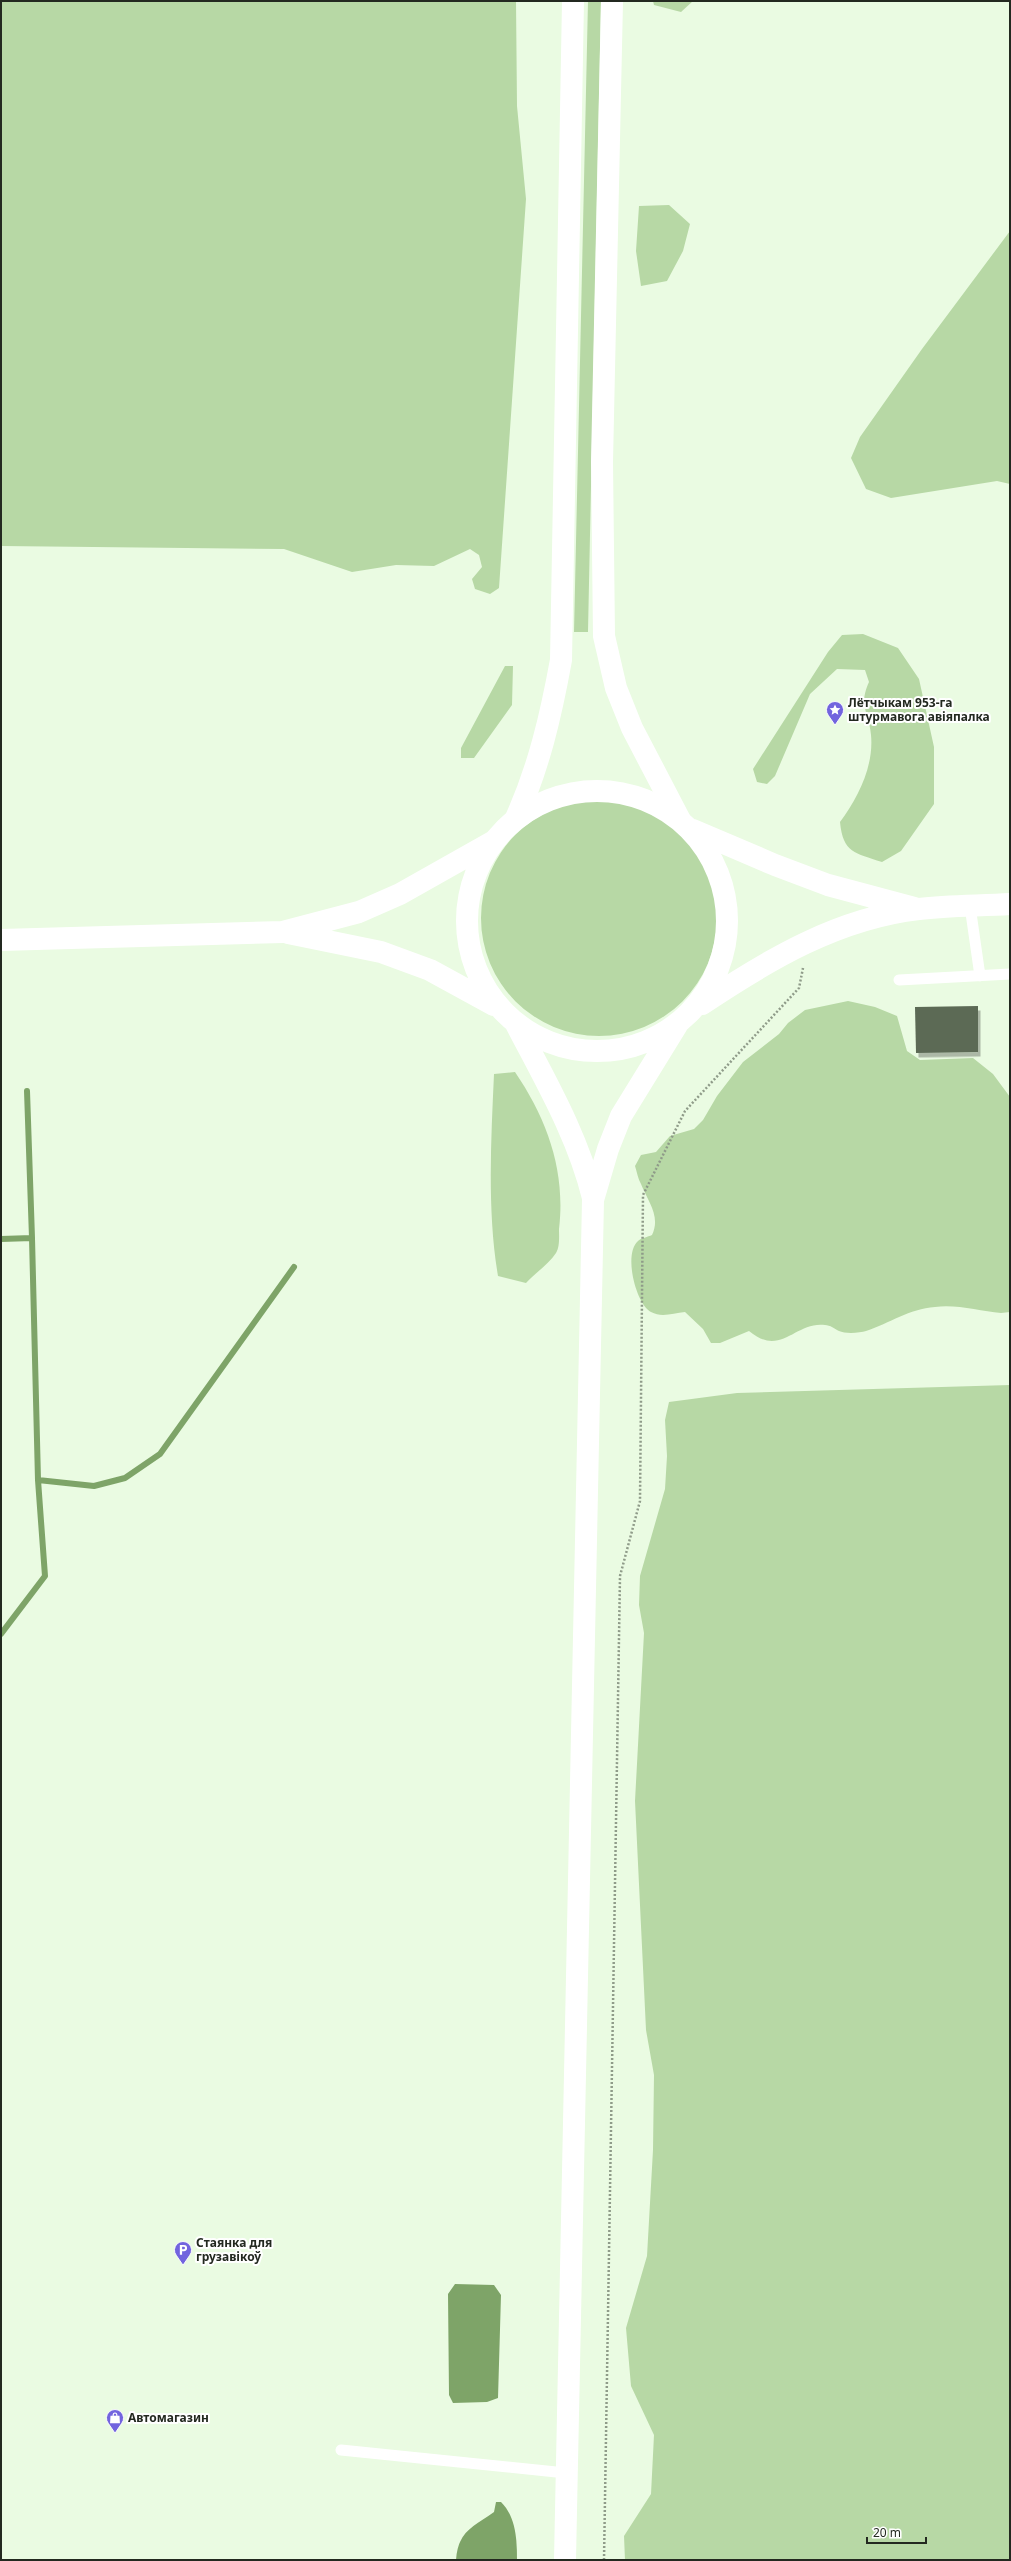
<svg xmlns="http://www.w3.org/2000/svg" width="1011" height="2561" viewBox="0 0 1011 2561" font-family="'Noto Sans',sans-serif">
<defs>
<filter id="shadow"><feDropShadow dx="2.5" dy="4.5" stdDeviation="0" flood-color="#0004"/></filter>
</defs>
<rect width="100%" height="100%" fill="#eafbe2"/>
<path fill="#b7d8a5" d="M 1,1 L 516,1 L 517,106 L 526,199 L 499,588 L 490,594 L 475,589 L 472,579 L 482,567 L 479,555 L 470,549 L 434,566 L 396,565 L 352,572 L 284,549 L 1,546 Z
M 588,1 L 601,1 L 588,632 L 574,632 Z
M 653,1 L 693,1 L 681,12 L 654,5 Z
M 669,205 L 690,224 L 683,251 L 667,281 L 641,286 L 636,251 L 639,206 Z
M 1010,231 L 1010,484 L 997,481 L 891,498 L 866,489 L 851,458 L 860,437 L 922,349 Z
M 863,634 L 898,648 L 919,679 L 934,747 L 934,804 L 901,851 L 882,862 C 855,853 843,853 840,822 C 858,798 874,766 871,735 C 869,712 858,706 869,682 L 865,670 L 837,669 L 810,694 L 775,776 L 767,784 L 757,782 L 753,769 L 828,652 L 842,635 Z
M 505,666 L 513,666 L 512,705 L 474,758 L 461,758 L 461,748 Z
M481 918a118 118 0 1 1 236 0a118 118 0 1 1-236 0Z
M 848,1001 L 875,1007 L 897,1016 L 907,1051 L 920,1060 L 973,1058 L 993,1074 L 1010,1097 L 1010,1312 L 1001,1313 C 980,1311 956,1304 935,1307 C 909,1309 890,1323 866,1331 C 860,1333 845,1334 839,1331 C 835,1329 830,1325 825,1325 C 795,1321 781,1358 749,1331 L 720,1343 L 711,1343 L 703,1329 L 685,1312 C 673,1313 662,1318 651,1312 C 636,1304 623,1254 638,1241 C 641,1238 648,1237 652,1235 C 661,1216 648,1202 641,1184 C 638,1179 637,1172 635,1166 L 641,1155 L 656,1152 L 670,1136 L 694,1129 L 703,1120 L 717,1096 L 743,1062 L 779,1034 L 788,1023 L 805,1010 Z
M 515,1072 C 547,1119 566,1171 559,1229 C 559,1235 560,1247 556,1253 C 549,1264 535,1273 526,1283 L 498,1276 C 487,1211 491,1140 494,1074 Z
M 1010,1385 L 1010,2560 L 625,2560 L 624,2536 L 651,2494 L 654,2435 L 631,2386 L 626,2328 L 647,2256 L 653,2150 L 654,2075 L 646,2030 L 635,1801 L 644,1633 L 639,1605 L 640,1576 L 665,1489 L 667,1456 L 665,1420 L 669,1402 L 737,1393 Z"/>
<path fill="#7ea468" d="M 455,2284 L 494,2285 L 501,2295 L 498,2398 L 487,2402 L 453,2403 L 449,2395 L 448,2294 Z
M 496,2502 L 501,2502 C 516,2517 517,2539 517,2560 L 456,2560 C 458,2531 473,2527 494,2512 Z"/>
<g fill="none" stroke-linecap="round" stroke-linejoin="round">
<path stroke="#7ea468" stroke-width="6" d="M 27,1091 L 32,1238
M 1,1239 L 32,1238 L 38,1480 L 45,1576 L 1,1634
M 38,1480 L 94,1486 L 125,1478 L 160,1454 L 294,1267"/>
</g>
<path fill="#5c6a55" filter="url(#shadow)" d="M 978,1006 L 978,1052 L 916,1053 L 915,1007 Z"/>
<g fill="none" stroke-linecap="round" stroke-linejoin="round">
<path stroke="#8f9b89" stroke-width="2.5" stroke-dasharray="2 2" stroke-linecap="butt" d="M 604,2560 L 620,1576 L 640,1501 L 643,1195 L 685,1111 L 799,988 L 803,968"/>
<path stroke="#fff" stroke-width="11" d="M 970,906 L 980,976
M 899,980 L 1010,974
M 341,2450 L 566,2473"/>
<path stroke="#fff" stroke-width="22" d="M 612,1 L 602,462 L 604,636 L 616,688 L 632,728 L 680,820
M 516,818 C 539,767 551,715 561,660 L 573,1"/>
<path stroke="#fff" stroke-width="22" d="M467 921a130 130 0 1 1 260 0a130 130 0 1 1-260 0Z
M 693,830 L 775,865 L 828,885 L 914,908
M 288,933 L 381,952 L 430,970 L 494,1005
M 1,940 L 283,932 L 359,912 L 400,894 L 494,841
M 702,1004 C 768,960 838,918 919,909 C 949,905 980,906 1010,904
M 516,1024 C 545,1080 578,1136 593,1198
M 565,2560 L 593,1200 L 608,1149 L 621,1116 L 677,1025"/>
</g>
<defs>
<symbol id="sight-pin" viewBox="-11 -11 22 30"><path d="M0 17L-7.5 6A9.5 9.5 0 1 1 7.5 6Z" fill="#7264de" stroke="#fff"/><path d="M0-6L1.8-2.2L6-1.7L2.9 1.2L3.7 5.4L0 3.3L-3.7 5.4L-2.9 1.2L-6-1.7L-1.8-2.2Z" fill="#fff"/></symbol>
<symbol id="parking-pin" viewBox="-11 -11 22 30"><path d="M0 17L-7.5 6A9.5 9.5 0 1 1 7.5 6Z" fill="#7264de" stroke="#fff"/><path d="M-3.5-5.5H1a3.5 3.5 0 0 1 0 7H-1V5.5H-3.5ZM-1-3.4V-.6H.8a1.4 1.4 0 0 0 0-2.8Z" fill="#fff"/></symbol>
<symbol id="shop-pin" viewBox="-11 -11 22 30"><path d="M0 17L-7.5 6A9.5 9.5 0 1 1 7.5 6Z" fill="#7264de" stroke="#fff"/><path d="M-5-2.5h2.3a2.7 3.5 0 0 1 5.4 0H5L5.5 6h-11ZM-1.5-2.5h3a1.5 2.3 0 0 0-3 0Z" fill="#fff"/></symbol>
</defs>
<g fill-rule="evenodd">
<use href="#sight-pin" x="825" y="700" width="20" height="27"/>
<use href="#parking-pin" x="173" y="2240" width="20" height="27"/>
<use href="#shop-pin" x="105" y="2408" width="20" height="27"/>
</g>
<g text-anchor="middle" stroke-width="4" stroke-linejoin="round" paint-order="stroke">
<g font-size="12" font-weight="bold" fill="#232920" stroke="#fff" text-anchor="start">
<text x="848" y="707">Лётчыкам 953-га<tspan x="848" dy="14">штурмавога авіяпалка</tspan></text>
<text x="196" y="2247">Стаянка для<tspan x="196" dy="14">грузавікоў</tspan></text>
<text x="128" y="2422">Автомагазин</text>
</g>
</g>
<rect width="1011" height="2561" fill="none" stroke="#232920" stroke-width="4"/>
<path d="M867 2537v6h59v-6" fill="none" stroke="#232920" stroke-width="2"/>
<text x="873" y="2537" font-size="12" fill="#232920" stroke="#ffffff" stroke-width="3" paint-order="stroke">20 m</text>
</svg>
